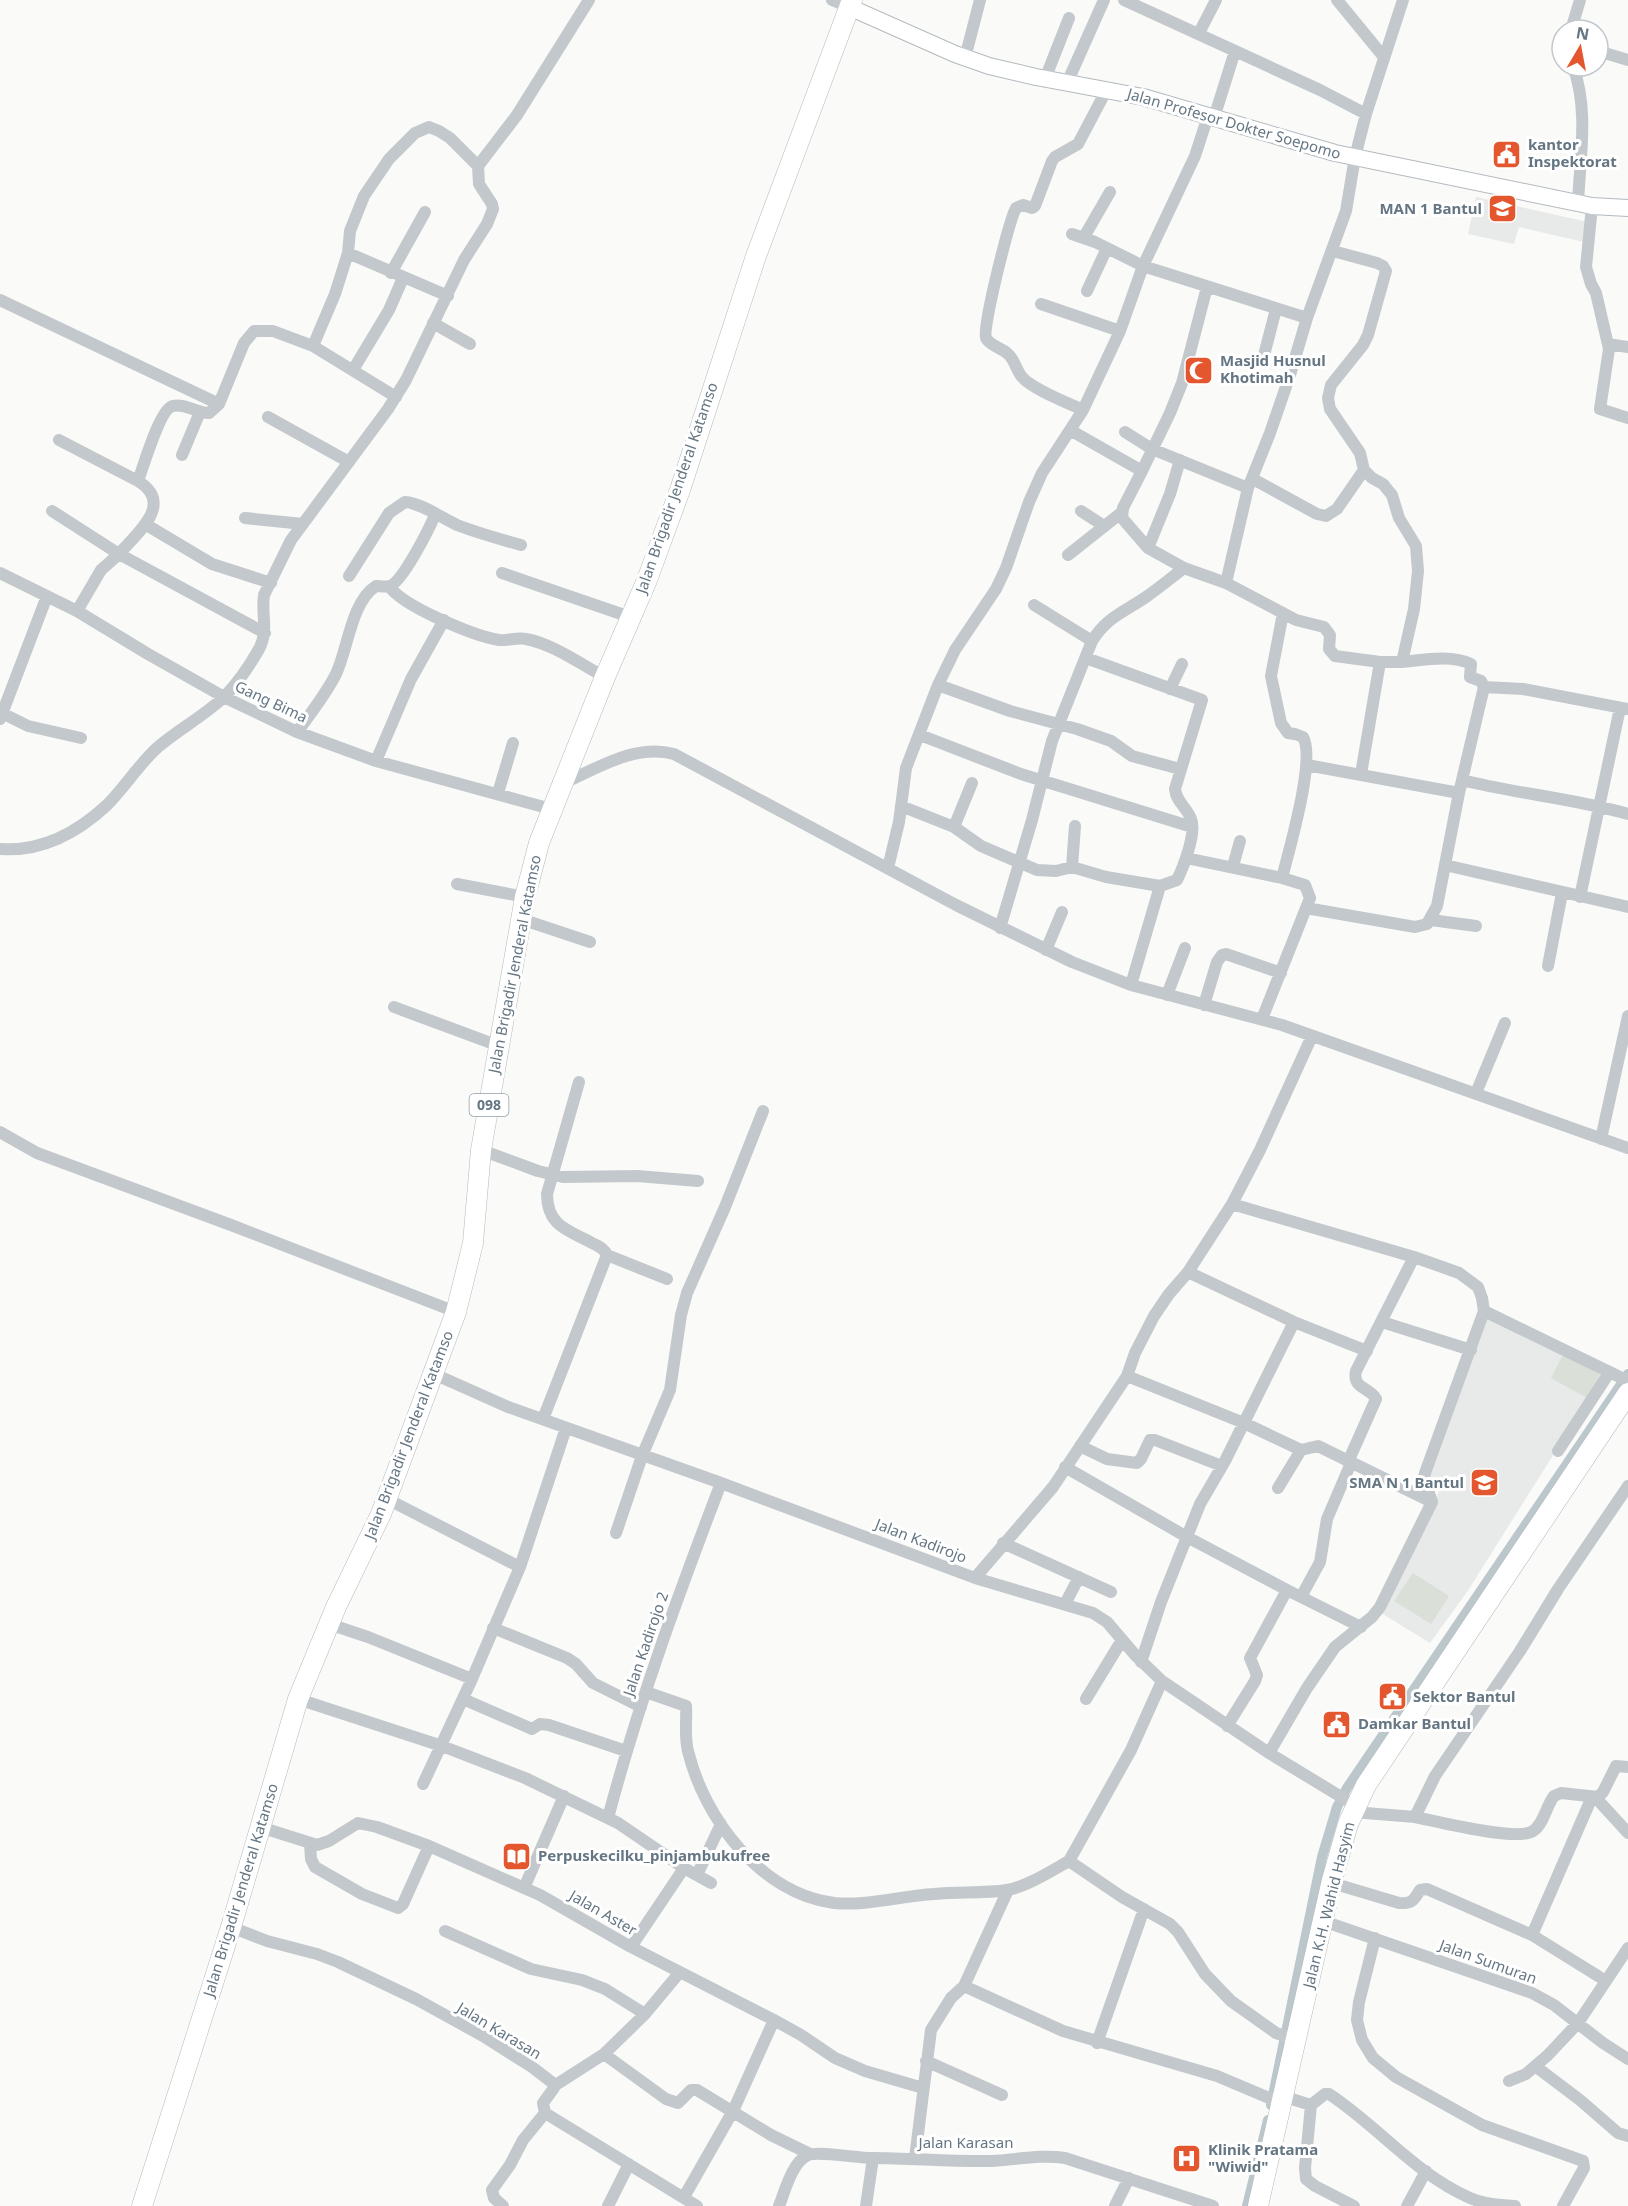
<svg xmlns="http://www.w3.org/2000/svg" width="1628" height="2206" viewBox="0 0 1628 2206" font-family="'Noto Sans',sans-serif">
<rect width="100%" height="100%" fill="#fafaf8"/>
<path fill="#e8e9e9" d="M 1476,197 L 1588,222 L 1584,242 L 1519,227 L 1514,244 L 1468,234 Z
M 1486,1315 L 1603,1376 L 1467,1592 L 1430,1643 L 1381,1613 L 1441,1487 L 1428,1478 Z"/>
<path fill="#dadfd7" d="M 1563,1355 L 1600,1374 L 1587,1398 L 1551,1378 Z
M 1413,1573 L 1449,1596 L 1431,1624 L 1394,1601 Z"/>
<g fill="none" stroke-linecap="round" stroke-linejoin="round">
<path stroke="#bbc7cb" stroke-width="10" d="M 1271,2105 L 1322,1857 L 1337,1807 L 1347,1788 L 1628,1374
M 1247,2206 L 1268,2120"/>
<defs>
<path id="secondary" d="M 849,7 L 955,54 L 989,66 L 1036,77 L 1143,97 L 1335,153 L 1592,206 L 1628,208"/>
<path id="primary" d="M 142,2206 L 231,1927 L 298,1699 L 336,1607 L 381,1514 L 456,1312 L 473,1243 L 481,1150 L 525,897 L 539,843 L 605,677 L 647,580 L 680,490 L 756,256 L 852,0
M 1258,2206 L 1332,1880 L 1348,1824 L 1366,1785 L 1628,1393"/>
</defs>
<use href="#secondary" stroke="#b3babf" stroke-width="18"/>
<use href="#primary" stroke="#b5babe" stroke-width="21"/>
<path stroke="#c3c8cc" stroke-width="12" d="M 832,0 L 849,7
M 1124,0 L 1320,90 L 1366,114
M 1337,0 L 1383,56
M 1571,30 L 1580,0
M 1199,33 L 1216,0
M 1598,51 L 1628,60
M 965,58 L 980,0
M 1573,66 C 1589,110 1580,157 1578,203
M 1045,79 L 1069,18
M 1067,83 L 1104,0
M 1214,118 L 1235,51
M 1592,206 L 1586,267 L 1591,284 L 1596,293 L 1609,349 L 1600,409 L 1628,418
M 1072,234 L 1095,242 L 1143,266 L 1307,318
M 1084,237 L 1110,192
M 1333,251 L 1377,263 L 1383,266 L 1386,271 L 1368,335 L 1363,345 L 1331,385 L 1328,398 L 1330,409 L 1360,453 L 1364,470 L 1372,478 L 1383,484 L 1392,495 L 1399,518 L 1416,546 L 1418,571 L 1414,609 L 1402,662 C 1423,660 1451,654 1471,664 L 1470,677 L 1481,681 L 1484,687 L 1523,689 L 1628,709
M 348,253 L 448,296
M 391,273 L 425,212
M 1087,291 L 1107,248
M 0,300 L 219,404 L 244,343 L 254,331 L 273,331 L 313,346 L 335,294 L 348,253 L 350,231 L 364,196 L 389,159 L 415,133 L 429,127 L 439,131 L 450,138 L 478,166 L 517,115 L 589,0
M 1041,304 L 1120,331
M 433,323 L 470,344
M 1608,344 L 1628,347
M 313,346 L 396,397
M 1263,359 L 1276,309
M 353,370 L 389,310 L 403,278
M 1083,410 C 1068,403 1032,389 1022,377 C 1016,370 1015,360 1008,354 C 1002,348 990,346 986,338 C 982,328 1009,221 1016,208 L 1023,205 L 1032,208 L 1035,206 L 1052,161 L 1055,157 L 1078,144 L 1107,89
M 268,417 L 349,462
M 1070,430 L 1142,471 L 1123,508 L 1122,518 L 1148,548 L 1184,568
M 1125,432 L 1152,449 L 1248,488
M 59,440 L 138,481 C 175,504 137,533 119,554 L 265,633
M 182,455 L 200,412
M 1142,471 L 1170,413 L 1182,383 L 1207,287
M 1253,479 L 1317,514 L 1326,516 L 1337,509 L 1364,470
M 138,481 C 143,468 160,408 173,406 C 184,403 198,413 209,413 L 219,404
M 52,511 L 119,554 L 101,570 L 77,611
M 1081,511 L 1104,526
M 245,518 L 303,524
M 145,524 L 212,564 L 271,583
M 1148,548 L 1170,494 L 1180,460
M 1068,555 L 1121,513
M 0,573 L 77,611 L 148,654 L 224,697 L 297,732 L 376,761 L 551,809
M 502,573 L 630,617
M 349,576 L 389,513 L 405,502 C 421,503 442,518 457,525 C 478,533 499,539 521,545
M 1226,583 L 1248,488 L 1270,433 L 1290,375 L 1307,318 L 1346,211 L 1355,157 L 1366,114 L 1403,0
M 389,586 C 402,606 474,636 499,640 C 508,641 517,637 526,639 C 553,644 580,664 605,677
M 1034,605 L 1092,641
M 938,685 L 1010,711 L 1077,729 L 1111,741 L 1132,756 L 1180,769
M 1170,689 L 1182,664
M 0,712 L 28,726 L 81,738
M 0,719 L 47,596
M 297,732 C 311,713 326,694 336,674 C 348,649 351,602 376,586 C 380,586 386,587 390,586 C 403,581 429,529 435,515
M 920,735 L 1021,774 L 1192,827
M 376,761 L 411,679 L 444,620
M 1307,765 L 1459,793
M 1361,774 L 1380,662 L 1402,662
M 1462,780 C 1517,794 1573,798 1628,814
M 562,784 C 596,769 635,743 674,754 L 956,905 L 1072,962 L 1131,985 L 1282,1025 L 1628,1148
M 498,793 L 513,743
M 901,806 L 954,827 L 981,846 L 1037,870 L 1056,871 L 1072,867 L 1106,877 L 1160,886 L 1177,880 C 1183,868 1197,832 1191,819 C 1187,807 1176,802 1175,789 L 1202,700 L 1086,658
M 954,827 L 972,783
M 0,849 C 41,852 77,833 107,805 C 125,787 139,764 158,747 C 179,729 204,716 224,697 C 237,684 250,665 259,649 C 269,631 261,614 264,595 L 291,540 L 388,409 L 406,380 L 464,260 L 487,224 L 493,209 L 492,204 L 479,184 L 478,166
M 1186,858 L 1282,878
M 1445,865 L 1628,907
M 1233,866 L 1240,841
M 1072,867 L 1075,826
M 888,868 L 899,822 L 906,768 L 938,685 L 955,650 L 996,589 L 1006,568 L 1029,502 L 1042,473 L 1083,410 L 1120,331 L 1143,266 L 1195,156 L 1208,116
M 457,884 L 525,897
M 1580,897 L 1620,708
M 1306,908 L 1415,927 L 1427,924 L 1437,906 L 1459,793 L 1484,687
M 521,919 L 590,942
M 1431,920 L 1476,926
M 1000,928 L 1032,820 L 1052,741 L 1092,641 C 1107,617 1124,612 1146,597 C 1159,588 1171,578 1184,568 L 1226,583 L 1296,620 L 1324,627 L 1330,635 L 1329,649 L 1335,656 L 1380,662
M 1046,950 L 1062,912
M 1548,966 L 1562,893
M 1131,985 L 1160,886
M 1167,995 L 1185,948
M 1204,1005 L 1217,962 L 1222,955 L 1226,954 L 1281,973
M 394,1007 L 499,1046
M 1262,1019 L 1310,898 L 1305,885 L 1282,878 C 1289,850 1316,759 1303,737 L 1295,734 L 1288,733 L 1281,723 L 1271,676 L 1283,613
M 1476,1093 L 1505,1023
M 0,1132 L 37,1153 L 231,1225 L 456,1312
M 1601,1139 L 1628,1016
M 481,1150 L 538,1171 L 563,1177 L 637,1176 L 698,1181
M 1232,1204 L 1414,1257 L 1459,1273 L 1478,1287 L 1482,1298 L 1484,1311 L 1425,1473 L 1424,1478 L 1432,1502 L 1380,1607 L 1372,1617 L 1335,1647 L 1307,1688 L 1269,1753
M 607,1255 L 667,1279
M 1188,1272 L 1294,1322 L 1367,1351
M 1484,1311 L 1628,1381
M 1382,1322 L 1471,1350
M 434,1374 L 508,1407 L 721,1483 L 975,1578 L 1093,1613 L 1107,1622 L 1136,1656 L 1162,1681 L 1269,1753 L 1356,1806
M 1127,1376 L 1244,1423 L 1301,1450 L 1318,1446 L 1432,1502
M 543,1419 L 607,1255 C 604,1248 598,1246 592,1243 C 568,1230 547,1226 547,1194 L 579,1082
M 1080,1446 L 1107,1459 L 1137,1463 L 1141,1459 L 1150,1440 L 1155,1440 L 1222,1466
M 1558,1451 L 1609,1373
M 1348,1462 L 1376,1399 C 1370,1387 1352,1389 1356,1371 L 1414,1257
M 1065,1467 L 1187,1537 L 1287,1590 L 1361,1627
M 1628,1486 L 1558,1589 L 1520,1651 L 1435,1776 L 1415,1817 C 1436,1821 1517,1842 1533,1831 C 1544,1824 1546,1806 1554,1796 L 1561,1793 L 1598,1797 L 1603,1792 L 1616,1766 L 1628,1767
M 1278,1488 L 1301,1450
M 387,1499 L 520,1567 L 472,1679 L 423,1784
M 616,1533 L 642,1456 L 670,1390 L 681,1315 L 687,1293 L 725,1207 L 763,1111
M 1003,1543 L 1111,1592
M 520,1567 L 566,1428
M 975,1578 L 1053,1487 L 1127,1376 L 1135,1353 L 1154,1316 L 1169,1294 L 1188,1272 L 1232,1204 L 1260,1150 L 1312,1036
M 1301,1597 L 1320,1562 L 1327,1519 L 1351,1463
M 1065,1604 L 1079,1577
M 329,1624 L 368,1637 L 472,1679
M 493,1628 L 567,1658 L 576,1664 L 593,1683 L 641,1707
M 1141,1662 L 1161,1602 L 1200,1504 L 1225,1461 L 1294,1322
M 1162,1681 L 1131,1750 L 1069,1861 L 1122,1897 L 1170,1924 L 1178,1932 L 1205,1974 L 1231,2001 L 1276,2033 L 1296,2040
M 646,1692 L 686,1706 C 687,1720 684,1736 688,1751 C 704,1818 761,1894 834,1903 C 867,1906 901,1896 934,1894 C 958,1891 983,1894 1007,1890 C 1026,1887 1051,1871 1069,1861
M 298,1699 L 442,1746 L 525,1778 L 618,1823 L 684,1868 L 711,1883
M 463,1699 L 532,1729 L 540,1724 L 549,1725 L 626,1751
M 1086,1699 L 1122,1640
M 1227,1726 L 1255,1681 L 1257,1675 L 1250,1658 L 1287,1590
M 1596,1798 L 1628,1833
M 1353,1812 L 1415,1817
M 608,1818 C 638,1704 679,1593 721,1483
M 260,1827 L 317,1845 L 329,1841 L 358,1823 L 377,1827 L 429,1846 L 540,1895 L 631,1947 L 774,2020 L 801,2035 L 835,2058 L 865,2071 L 923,2088
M 310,1843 L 311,1859 L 315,1867 L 362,1894 L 398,1908 L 403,1904 L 429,1846
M 697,1875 L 721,1824
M 1332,1883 L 1399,1903 C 1412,1904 1414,1900 1420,1890 L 1427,1889 L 1532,1935 L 1606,1981
M 524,1888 L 564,1796
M 1323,1921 L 1532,1993 L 1554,2005 L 1603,2043 L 1628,2059
M 231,1927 L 267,1941 L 317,1954 L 338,1962 L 416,1999 L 483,2036 L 532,2067 L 554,2084 L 554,2088 L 543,2103 L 545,2113 L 697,2206
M 445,1931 L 531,1969 L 582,1980 L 605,1989 L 645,2014
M 1532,1935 L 1592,1797
M 1375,1938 L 1359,2002 L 1357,2020 L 1362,2040 L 1373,2058 L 1396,2077 L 1482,2125 L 1583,2161 L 1584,2168 L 1563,2206
M 631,1947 L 684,1868
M 964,1986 L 1008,1890
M 1097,2043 L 1144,1909
M 604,2054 L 666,2099 L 678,2103 L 691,2090 L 697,2090 L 771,2135 L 810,2154
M 926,2061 L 1002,2095
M 1535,2066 L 1580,2100 L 1618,2133 L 1628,2136
M 1509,2081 L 1526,2074 L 1548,2055 L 1578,2023 L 1628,1948
M 554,2086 L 604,2054 L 645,2014 L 680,1972
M 1282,2096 L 1311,2105 L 1305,2168 L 1306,2179 L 1315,2186 L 1354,2206
M 1311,2105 L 1325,2094 L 1329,2094 C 1378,2126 1415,2174 1470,2198 C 1484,2204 1500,2205 1515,2206
M 915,2158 L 931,2030 L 951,1998 L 964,1986 L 1063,2031 L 1217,2076 L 1281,2103
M 684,2197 L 733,2111 L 774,2020
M 503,2206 L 494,2198 L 492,2190 L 510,2165 L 523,2140 L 545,2113
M 608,2206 L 629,2164
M 779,2206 C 785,2191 792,2162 808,2155 C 819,2151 857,2158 872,2158 C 911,2158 952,2162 991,2161 C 1016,2160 1040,2154 1065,2158 L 1213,2206
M 866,2206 L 873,2158
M 1115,2206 L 1129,2178
M 1407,2206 L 1426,2171"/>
<use href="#secondary" stroke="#fff" stroke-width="16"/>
<use href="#primary" stroke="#fff" stroke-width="20"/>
</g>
<defs>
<symbol id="civic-square" viewBox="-11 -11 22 22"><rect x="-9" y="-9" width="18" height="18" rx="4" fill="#e4572e" stroke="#fff"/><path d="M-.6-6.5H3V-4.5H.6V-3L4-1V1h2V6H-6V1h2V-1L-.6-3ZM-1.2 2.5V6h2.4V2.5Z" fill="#fff"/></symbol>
<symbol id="school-square" viewBox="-11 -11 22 22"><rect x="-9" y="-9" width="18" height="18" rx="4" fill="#e4572e" stroke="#fff"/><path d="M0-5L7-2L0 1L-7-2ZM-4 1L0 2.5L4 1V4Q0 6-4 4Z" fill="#fff"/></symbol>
<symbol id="mosque-square" viewBox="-11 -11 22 22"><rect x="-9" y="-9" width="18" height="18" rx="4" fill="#e4572e" stroke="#fff"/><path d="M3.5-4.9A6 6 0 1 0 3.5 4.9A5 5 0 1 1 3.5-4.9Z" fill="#fff"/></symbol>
<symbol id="library-square" viewBox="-11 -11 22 22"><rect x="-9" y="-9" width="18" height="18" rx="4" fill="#e4572e" stroke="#fff"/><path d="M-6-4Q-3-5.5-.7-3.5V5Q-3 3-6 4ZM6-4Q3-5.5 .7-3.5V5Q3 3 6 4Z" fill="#fff"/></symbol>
<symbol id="hospital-square" viewBox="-11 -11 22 22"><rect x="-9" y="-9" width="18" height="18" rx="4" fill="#e4572e" stroke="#fff"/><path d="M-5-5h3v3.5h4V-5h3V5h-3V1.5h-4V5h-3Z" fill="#fff"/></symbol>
</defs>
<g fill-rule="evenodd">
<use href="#civic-square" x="1490" y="138" width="33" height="33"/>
<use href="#school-square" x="1486" y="192" width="33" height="33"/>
<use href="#mosque-square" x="1182" y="354" width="33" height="33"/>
<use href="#school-square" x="1468" y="1466" width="33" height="33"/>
<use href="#civic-square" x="1376" y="1680" width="33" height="33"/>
<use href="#civic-square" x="1320" y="1708" width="33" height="33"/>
<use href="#library-square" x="500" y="1840" width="33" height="33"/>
<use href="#hospital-square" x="1170" y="2142" width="33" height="33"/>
</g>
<g text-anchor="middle" stroke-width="6" stroke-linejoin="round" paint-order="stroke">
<rect fill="#fff" stroke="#939fa8" stroke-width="1.5" x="469.5" y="1094" width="39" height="22" rx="4.5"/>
<g font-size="14" font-weight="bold" fill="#657683">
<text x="489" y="1110">098</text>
</g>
<g font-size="15" fill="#657683" stroke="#fff">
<text transform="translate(1234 124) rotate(16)" y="5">Jalan Profesor Dokter Soepomo</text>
<text transform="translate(677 488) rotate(-71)" y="5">Jalan Brigadir Jenderal Katamso</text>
<text transform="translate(271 702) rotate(25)" y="5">Gang Bima</text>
<text transform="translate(515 964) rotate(-79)" y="5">Jalan Brigadir Jenderal Katamso</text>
<text transform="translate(409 1435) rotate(-69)" y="5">Jalan Brigadir Jenderal Katamso</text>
<text transform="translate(921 1541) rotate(21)" y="5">Jalan Kadirojo</text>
<text transform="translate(646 1644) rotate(-71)" y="5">Jalan Kadirojo 2</text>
<text transform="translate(241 1890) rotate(-73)" y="5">Jalan Brigadir Jenderal Katamso</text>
<text transform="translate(1329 1905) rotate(-76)" y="5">Jalan K.H. Wahid Hasyim</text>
<text transform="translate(603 1913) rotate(30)" y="5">Jalan Aster</text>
<text transform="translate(1488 1962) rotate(20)" y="5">Jalan Sumuran</text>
<text transform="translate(499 2031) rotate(31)" y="5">Jalan Karasan</text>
<text x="966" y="2148">Jalan Karasan</text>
</g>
<g font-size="15" font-weight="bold" fill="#657683" stroke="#fff" text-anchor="start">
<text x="1528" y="150">kantor<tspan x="1528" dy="17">Inspektorat</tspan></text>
<text x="1482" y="214" text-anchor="end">MAN 1 Bantul</text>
<text x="1220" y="366">Masjid Husnul<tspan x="1220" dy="17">Khotimah</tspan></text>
<text x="1464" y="1488" text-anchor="end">SMA N 1 Bantul</text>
<text x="1413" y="1702">Sektor Bantul</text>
<text x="1358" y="1729">Damkar Bantul</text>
<text x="538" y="1861">Perpuskecilku_pinjambukufree</text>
<text x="1208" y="2155">Klinik Pratama<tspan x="1208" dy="17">"Wiwid"</tspan></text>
</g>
</g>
<g transform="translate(1580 48) rotate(10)"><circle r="28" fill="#ffffff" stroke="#c1c8cd" stroke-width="1.5"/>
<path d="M0-4.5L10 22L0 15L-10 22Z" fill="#e4572e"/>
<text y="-9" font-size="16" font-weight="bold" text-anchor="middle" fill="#657683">N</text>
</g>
</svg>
